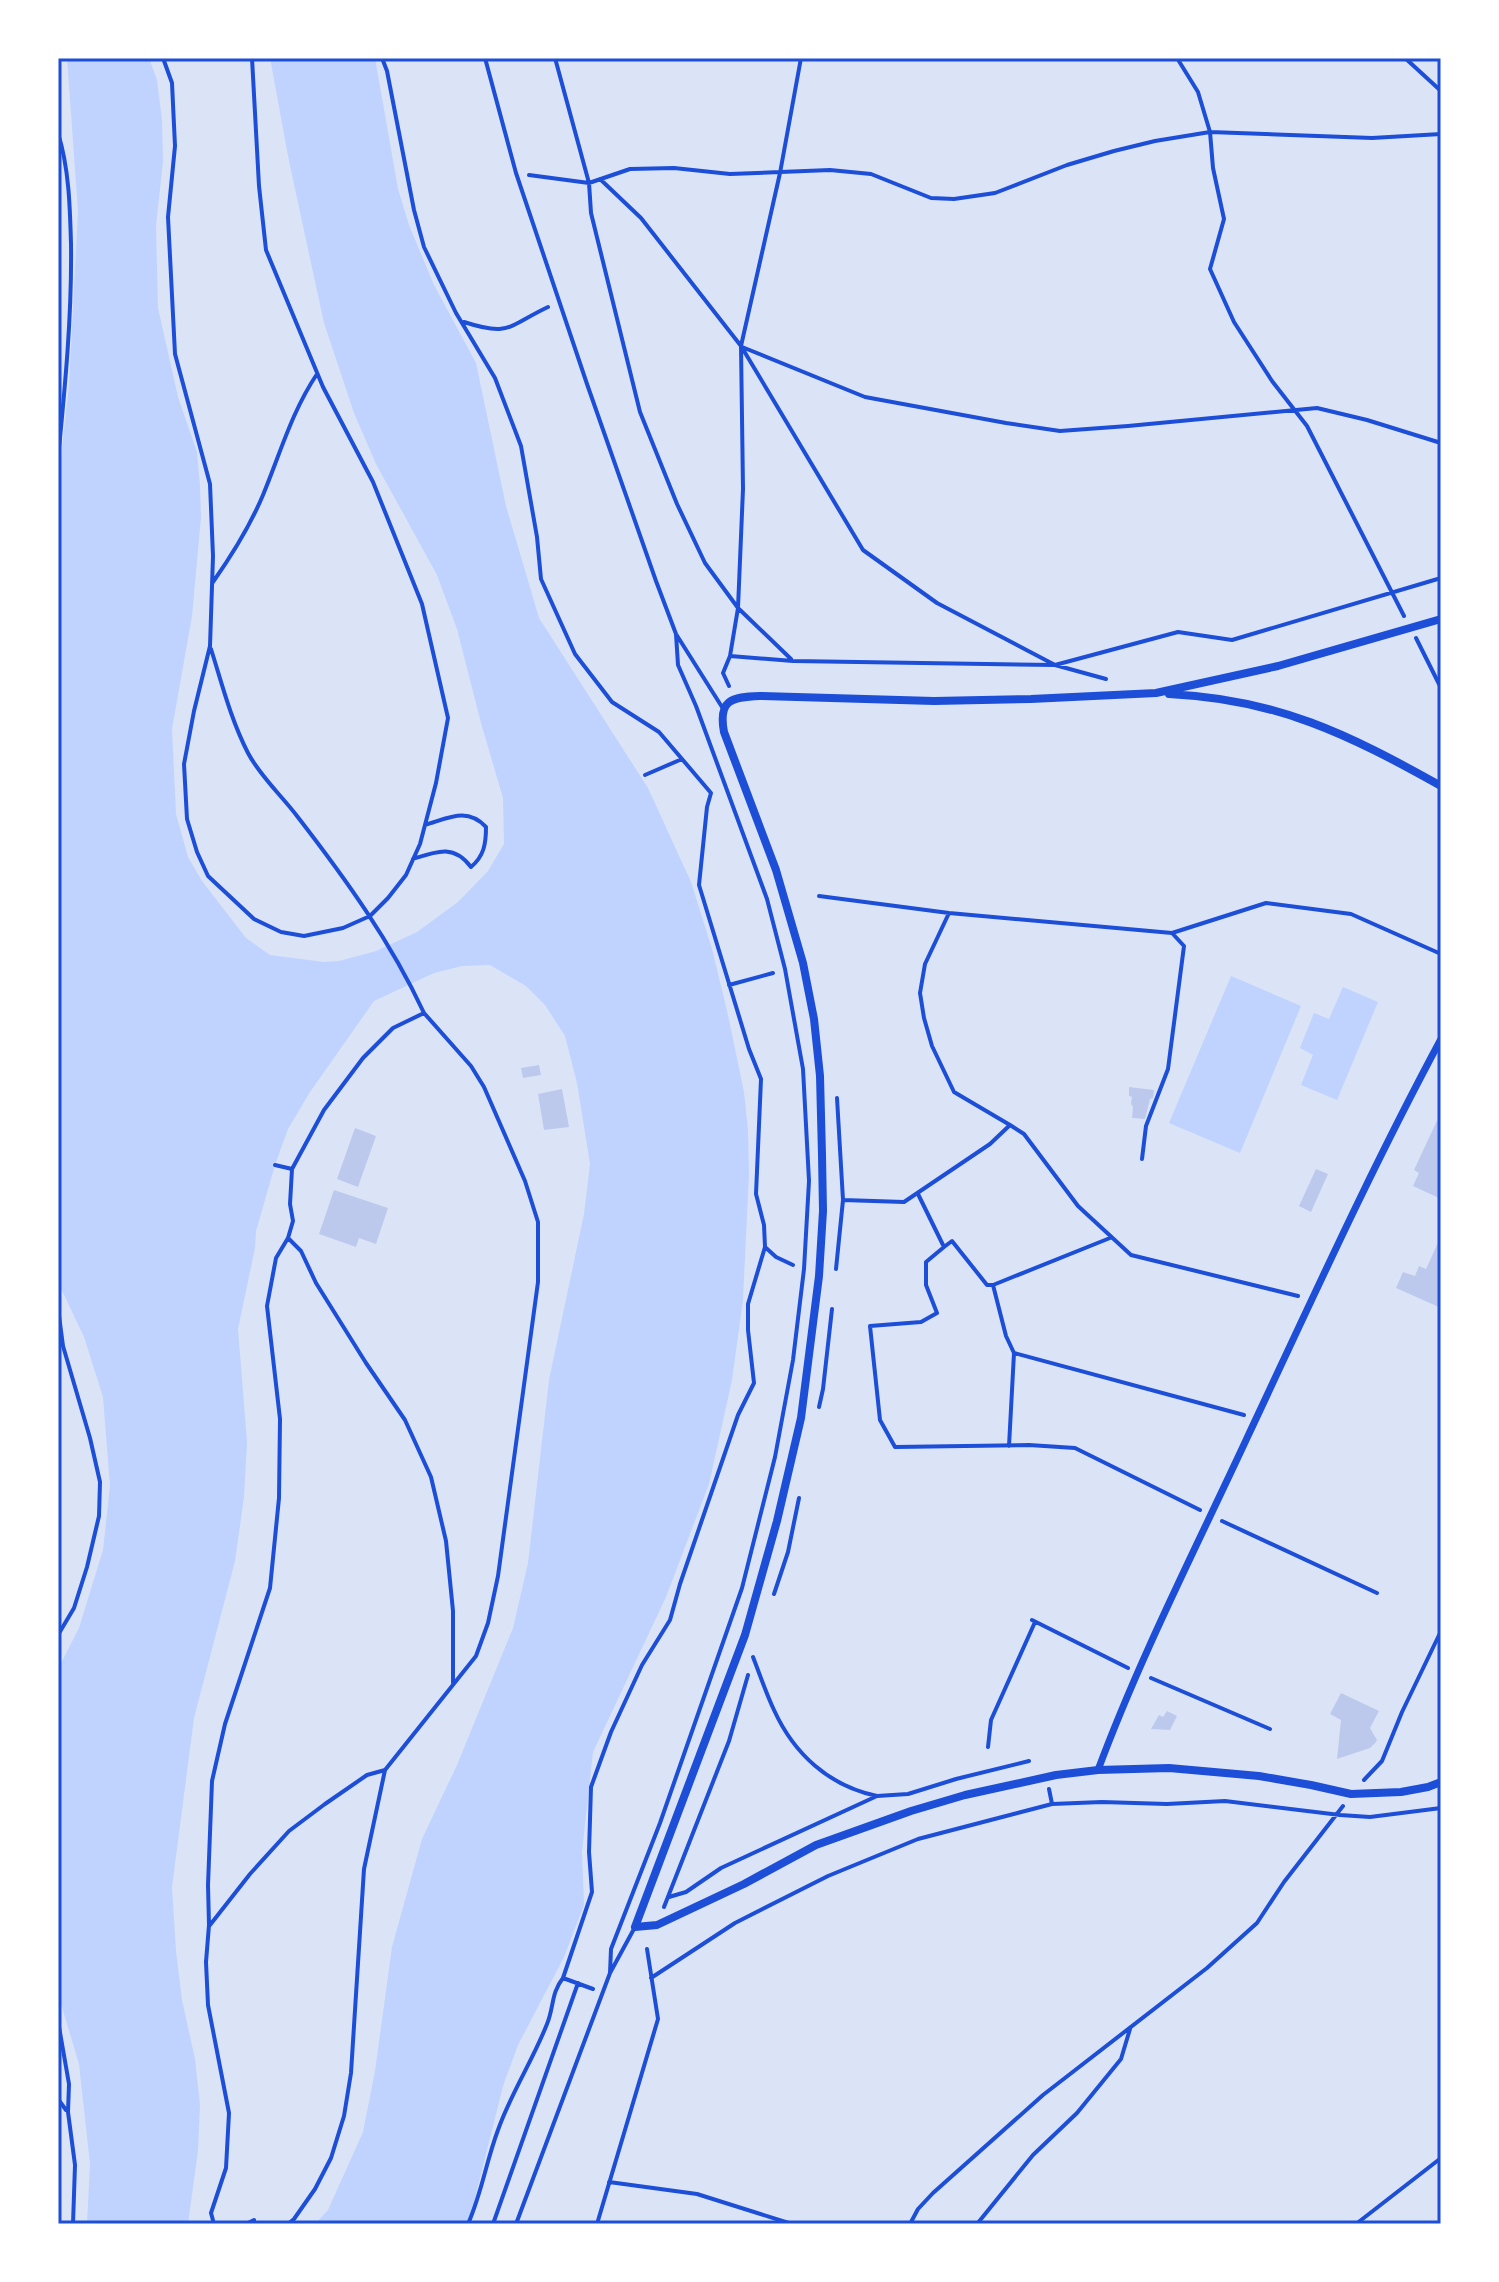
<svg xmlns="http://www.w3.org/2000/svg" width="1499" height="2282" viewBox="0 0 1499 2282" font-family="Barlow,sans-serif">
<rect width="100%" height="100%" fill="#f2f2f2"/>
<path fill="#dbe4f7" d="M 58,58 L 1441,58 L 1441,2224 L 58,2224 Z"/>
<path fill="#bfd3fe" d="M 67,58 L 149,58 L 157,80 L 162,120 L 163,161 L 156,226 L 158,308 L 178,397 L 197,452 L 200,486 L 201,517 L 192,616 L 172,729 L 176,814 L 188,857 L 202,881 L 246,938 L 270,955 L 324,962 L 339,961 L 376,951 L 417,932 L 458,902 L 488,871 L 504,844 L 503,798 L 481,723 L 457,629 L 437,575 L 376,464 L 354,413 L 324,323 L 289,161 L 270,58 L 375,58 L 398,189 L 409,225 L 434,285 L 476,363 L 506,506 L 539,618 L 648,788 L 691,882 L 712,949 L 728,1015 L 744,1092 L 748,1130 L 749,1173 L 743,1300 L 732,1380 L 709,1484 L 666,1597 L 593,1752 L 582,1852 L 584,1905 L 564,1957 L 518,2045 L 503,2086 L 470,2218 L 466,2224 L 315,2224 L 328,2210 L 363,2132 L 375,2071 L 392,1947 L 422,1839 L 457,1765 L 513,1628 L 528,1563 L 549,1380 L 584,1214 L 590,1164 L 577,1083 L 565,1036 L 545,1005 L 526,986 L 490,965 L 462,966 L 434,973 L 374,1001 L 310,1092 L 288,1129 L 275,1165 L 256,1231 L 255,1248 L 238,1329 L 247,1442 L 244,1497 L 235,1561 L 194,1718 L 172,1887 L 176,1951 L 182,2000 L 195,2059 L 200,2105 L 198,2151 L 188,2224 L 87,2224 L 90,2164 L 79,2064 L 58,1994 L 58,1669 L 79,1628 L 103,1550 L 110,1486 L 103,1397 L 84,1337 L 58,1282 L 58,483 L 69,386 L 78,211 Z
M 1231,976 L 1301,1006 L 1240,1153 L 1169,1123 Z
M 1343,987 L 1378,1002 L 1337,1100 L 1301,1085 L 1313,1055 L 1300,1048 L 1314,1013 L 1329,1019 Z"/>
<path fill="#bdc9ec" d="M 539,1065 L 541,1075 L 523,1078 L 521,1068 Z
M 1129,1087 L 1154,1090 L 1153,1098 L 1150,1099 L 1145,1119 L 1132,1118 L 1133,1107 L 1131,1104 L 1132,1097 L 1129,1096 Z
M 562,1089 L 569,1127 L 544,1130 L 538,1094 Z
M 1441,1112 L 1441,1199 L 1413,1186 L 1419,1173 L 1414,1170 Z
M 355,1128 L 376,1136 L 358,1187 L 337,1179 Z
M 1316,1169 L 1328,1174 L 1311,1212 L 1299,1206 Z
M 334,1190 L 388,1208 L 376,1244 L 359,1238 L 356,1247 L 319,1234 Z
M 1441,1236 L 1441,1308 L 1396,1288 L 1403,1272 L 1415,1276 L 1419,1266 L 1426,1269 Z
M 1341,1693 L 1379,1711 L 1370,1728 L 1377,1740 L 1376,1742 L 1370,1748 L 1337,1759 L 1341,1720 L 1330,1714 Z
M 1167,1711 L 1177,1716 L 1170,1730 L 1151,1729 L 1159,1715 L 1163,1717 Z"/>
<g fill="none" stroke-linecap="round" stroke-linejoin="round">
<path stroke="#1d4ed8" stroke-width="4" d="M 163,58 L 172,83 L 175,146 L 168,217 L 175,354 L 210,484 L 213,556 L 210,646 L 194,711 L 184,764 L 187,819 L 197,852 L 208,876 L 254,919 L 281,932 L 304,936 L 343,928 L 370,916 L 388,898 L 406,875 L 420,844 L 436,783 L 448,718 L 422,604 L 373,482 L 323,387 L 266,250 L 259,186 L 252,58
M 382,58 L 387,71 L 414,210 L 424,247 L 456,313 L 495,378 L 521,446 L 537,537 L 541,579 L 575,654 L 612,702 L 659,732 L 711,793 L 707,807 L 699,885 L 749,1049 L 761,1079 L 756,1194 L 764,1225 L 765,1247 L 748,1304 L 748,1330 L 754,1383 L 738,1415 L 680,1584 L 670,1620 L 642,1665 L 611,1732 L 591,1787 L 589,1852 L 592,1892 L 563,1978 C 551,1993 554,2007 547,2024 C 533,2060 511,2093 498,2130 C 486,2162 482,2192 468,2224
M 555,58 L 589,183 L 591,213 L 640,412 L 677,504 L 705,563 L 738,608 L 791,659
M 1177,58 L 1198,92 L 1210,132 L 1213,168 L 1224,219 L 1210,269 L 1234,322 L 1272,381 L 1307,426 L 1404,616
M 1405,58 L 1441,91
M 58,133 C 69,168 70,207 71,244 C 72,316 65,387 58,459
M 529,175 L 589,183 L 630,169 L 674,168 L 730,174 L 830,170 L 871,174 L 931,198 L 954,199 L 995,193 L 1067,165 L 1114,151 L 1155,141 L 1210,132 L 1372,138 L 1441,134
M 600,179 L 641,218 L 741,346 L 863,550 L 937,603 L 1055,665 L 1106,679
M 464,322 C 510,337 508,326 548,307
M 742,347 L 865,397 L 1006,423 L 1060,431 L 1128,426 L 1317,408 L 1367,420 L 1441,443
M 213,582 C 232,555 250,526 263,495 C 280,454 292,411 317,374
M 1416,638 L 1441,688
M 211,649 C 222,684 231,720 248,753 C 260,776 282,796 297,816 C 345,878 391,942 424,1013
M 730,656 L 793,661 L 1055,665 L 1178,632 L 1232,640 L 1441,578
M 729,686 L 723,673 L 730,656 L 738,608 L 743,489 L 741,346 L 780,173 L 801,58
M 645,775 L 682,759
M 413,859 C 437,851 454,844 471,867 C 484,856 486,844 486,827 C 467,807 449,818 425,825
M 819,896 L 949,913 L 1172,933 L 1266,903 L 1351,914 L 1441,954
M 949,913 L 925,964 L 920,993 L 924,1018 L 932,1046 L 954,1092 L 1010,1125
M 729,985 L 773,973
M 1142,1159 L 1146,1126 L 1168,1069 L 1184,946 L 1172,933
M 275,1165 L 292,1169
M 918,1194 L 944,1247 L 926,1262 L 926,1285 L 937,1313 L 921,1322 L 870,1326 L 880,1420 L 895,1447 L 1029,1445 L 1075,1448 L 1200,1510
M 843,1200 L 904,1202 L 990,1144 L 1010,1125 L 1024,1134 L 1078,1206 L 1131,1255 L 1298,1296
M 288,1238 L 301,1251 L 316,1283 L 366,1363 L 405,1420 L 431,1477 L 446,1541 L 453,1611 L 453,1683
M 765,1247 L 776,1257 L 793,1265
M 944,1247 L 952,1241 L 987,1285 L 993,1285
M 836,1269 L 843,1200 L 837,1098
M 58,1308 L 63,1346 L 90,1438 L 100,1482 L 99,1516 L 87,1567 L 74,1608 L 58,1635
M 1014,1353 L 1006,1336 L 993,1285 L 1110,1238
M 819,1407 L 823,1389 L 832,1309
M 1009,1446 L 1014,1353 L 1244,1415
M 1222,1521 L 1377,1593
M 774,1594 L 788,1552 L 799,1498
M 1032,1620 L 1128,1668
M 753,1657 C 760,1675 766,1693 774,1710 C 794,1754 829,1786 877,1796
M 1151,1678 L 1270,1729
M 988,1747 L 991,1720 L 1035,1622
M 1364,1780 L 1382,1761 L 1402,1712 L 1441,1631
M 1049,1789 L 1052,1804 L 1102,1802 L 1167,1804 L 1225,1801 L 1340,1815 L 1370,1817 L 1441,1808
M 669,1897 L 686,1892 L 721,1868 L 877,1796 L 908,1794 L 956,1779 L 1029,1761
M 664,1907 L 729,1741 L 748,1675
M 210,1925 L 250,1874 L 289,1831 L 325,1804 L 367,1775 L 385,1770
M 563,1978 L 593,1989
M 651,1978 L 735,1923 L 828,1876 L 918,1839 L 1052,1804
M 58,2021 L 69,2084 L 68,2112 L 75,2165 L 73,2224
M 58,2099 L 66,2110
M 609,2182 L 697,2194 L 792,2224
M 214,2224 L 211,2213 L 226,2168 L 229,2113 L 208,2005 L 206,1962 L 209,1925 L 208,1885 L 212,1781 L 225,1724 L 270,1588 L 279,1498 L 280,1419 L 267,1306 L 276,1258 L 288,1238 L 293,1221 L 290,1204 L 292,1169 L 324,1110 L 363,1058 L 393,1028 L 424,1013 L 471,1066 L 484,1087 L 525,1181 L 538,1222 L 538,1282 L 498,1576 L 488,1623 L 476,1656 L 385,1770 L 364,1869 L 351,2073 L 344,2116 L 331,2158 L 315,2189 L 294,2219 L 288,2224
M 246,2224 L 254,2220
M 493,2224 L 578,1983
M 597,2224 L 658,2019 L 647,1949
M 910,2224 L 918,2209 L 933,2193 L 1043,2095 L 1207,1968 L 1257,1923 L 1284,1882 L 1343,1806
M 977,2224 L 1033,2155 L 1077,2113 L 1121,2059 L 1130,2029"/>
<path stroke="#1d4ed8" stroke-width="4" d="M 485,58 L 516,173 L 587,384 L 656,581 L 676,634 L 722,707
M 610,1973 L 611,1949 L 660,1823 L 742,1588 L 775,1457 L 793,1360 L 804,1269 L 809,1181 L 803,1069 L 785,969 L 767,899 L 696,706 L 678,665 L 676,634
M 516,2224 L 610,1973 L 635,1927
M 1356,2224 L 1441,2158"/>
<path stroke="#1d4ed8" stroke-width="7" d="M 1098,1770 C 1140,1657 1196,1548 1247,1438 C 1310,1304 1371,1169 1441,1039"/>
<path stroke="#1d4ed8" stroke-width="8" d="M 1441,619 L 1278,666 L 1156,693 L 1031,699 L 934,701 L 760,696 C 731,697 718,700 724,732 L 776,870 L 803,963 L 814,1019 L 820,1076 L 822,1155 L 823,1211 L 819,1276 L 801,1418 L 777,1521 L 745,1635 L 635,1927 L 657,1925 L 744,1884 L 816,1845 L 911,1811 L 965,1795 L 1056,1775 L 1098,1770 L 1169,1768 L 1259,1776 L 1311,1785 L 1351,1794 L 1401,1792 L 1428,1787 L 1441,1782
M 1169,694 C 1277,699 1348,734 1441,786"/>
</g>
<rect width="1499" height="2282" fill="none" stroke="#ffffff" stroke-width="120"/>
<rect x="60" y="60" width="1379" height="2162" fill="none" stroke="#1d4ed8" stroke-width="3"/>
</svg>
